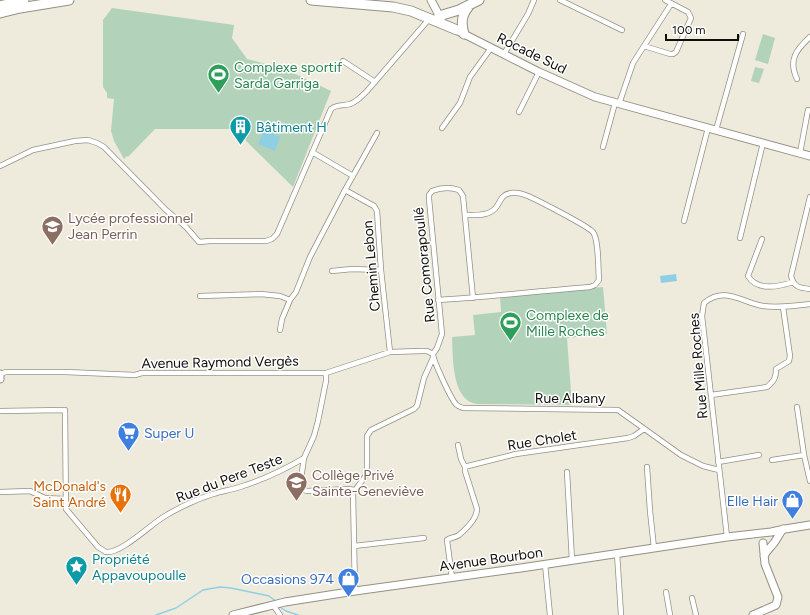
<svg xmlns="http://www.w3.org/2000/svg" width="810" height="615" viewBox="0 0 810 615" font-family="Figtree,sans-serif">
<rect width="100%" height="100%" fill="#eeebdd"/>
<path fill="#b2d2b9" d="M 112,8 L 234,25 L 232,38 L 247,59 L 285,69 L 331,91 L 293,187 L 234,129 L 155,129 L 128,157 L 127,156 L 124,159 L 114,141 L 111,131 L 114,99 L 107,98 L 107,93 L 103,87 L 103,20 Z
M 763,34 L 775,38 L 768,64 L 755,60 Z
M 755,67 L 764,69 L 759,83 L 751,81 Z
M 603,287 L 607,334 L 567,338 L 572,405 L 477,404 C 451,401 453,355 452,337 L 475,335 L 473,315 L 501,312 L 500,297 Z"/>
<path fill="#8fcfe3" d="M 264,130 L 280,137 L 275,151 L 258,144 Z
M 676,274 L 677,281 L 661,283 L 660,276 Z"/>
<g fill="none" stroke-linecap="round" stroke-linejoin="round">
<path stroke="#8fcfe3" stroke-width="1.5" d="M 280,607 L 286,611 L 298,615
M 156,615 L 176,608 L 203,590 L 220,587 L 231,588 L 269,596 L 277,602"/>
<defs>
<path id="street" d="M 560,0 L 622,30
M 644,46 L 670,54 L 673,54 L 676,52 L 691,18 L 688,12 L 665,0
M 504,54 L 528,14 L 534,0
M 343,61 L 375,82
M 797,79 C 788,60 796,50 810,37
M 619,104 L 633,63 L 671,4
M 519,112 L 539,72
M 442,128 L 460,103 L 470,77 L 491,48
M 716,130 L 743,34
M 377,133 L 345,190 L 374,206 L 377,211 L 381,270 L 390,352
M 603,147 L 615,103
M 312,152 L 353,176
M 800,153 L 808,110
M 0,166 L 33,150 L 75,141 L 88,140 L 97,143 L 104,147 L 166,210 L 186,227 L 199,242 L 210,241 L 266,241 L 272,239 L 277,234 L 331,109 C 337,104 344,106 350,104 C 357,102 362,96 367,91 L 430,18
M 810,197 L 791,276 C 794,287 799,288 810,289
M 684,221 L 708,128
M 740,238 L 763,143
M 762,239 L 748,276 C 757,291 778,287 793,282
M 332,271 L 352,269 L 381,270
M 200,296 L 261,294 L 280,296 L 290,300 L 296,292 L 310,257 L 345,190
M 438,300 C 489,297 539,291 590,287 L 595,285 L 599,280 C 598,269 599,240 593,232 C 586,225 539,201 528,196 C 523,194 517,192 511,193 C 498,195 501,206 492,211 C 486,216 473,215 465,215
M 280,330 L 282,319 L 290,300
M 433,354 L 437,348 L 442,334 L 429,199 L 429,195 L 432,191 C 440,188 450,187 459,190 L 463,196 L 473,298
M 326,373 L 326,381 L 318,421 L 314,436 L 304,458 L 300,486 L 301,489 L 307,491 L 349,489 L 354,490
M 0,374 L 6,372 L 65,372 L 135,375 L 142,373 L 326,373 L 390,352 L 421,351 L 427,351 L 433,354 C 433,360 452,402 457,405 C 459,407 461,407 463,408 L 618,410 L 681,455 L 703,466 L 719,470
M 711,395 L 767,387 C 774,381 776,378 776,369 L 789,361 L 790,356 L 783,307
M 797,407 L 804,455 L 810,481
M 0,411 L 65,410 L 66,509 L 98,547 L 106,552 C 121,554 151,524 165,516 C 180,507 197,499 213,494 C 222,491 231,490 240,487 C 262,480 284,470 304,458
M 458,445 L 461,459 L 465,467
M 772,460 L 804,455
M 718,462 L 759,455
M 465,467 L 468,466 L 516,454 L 628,438 L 634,436 L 644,429
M 647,467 L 650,511 L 654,548
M 567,472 L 572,560
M 0,492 L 30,491 L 45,498 L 65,499
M 727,537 L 702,316 L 704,303 C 725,286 741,302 763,306 C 779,308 794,306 810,304
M 354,546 L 424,538
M 617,553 L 621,615
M 545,564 L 550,615
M 452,578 L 447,540 C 451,537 455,538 459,535 C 466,529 477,518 477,509 L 465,471 L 465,467
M 355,591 L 353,493 L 367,474 L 367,436 L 371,430 L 414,409 L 417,406 L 424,378 L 433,358
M 666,592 L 670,615
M 692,598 L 696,615
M 273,605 L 280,615"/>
<path id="secondary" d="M 431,0 L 441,19
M 460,32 L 539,72 L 595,97 L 810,156
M 0,374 L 0,379
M 764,556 C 767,550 770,548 774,543 C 777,539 779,534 783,529
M 233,615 L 285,602 L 355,591 L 521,568 L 727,537 L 771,532 L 785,529 L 810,525
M 753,615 L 776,605 L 778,597 L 765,564 L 763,543"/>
<path id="highway" d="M 311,0 L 393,7 L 411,11 L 457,30
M 0,6 L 24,0
M 0,13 L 20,8 L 69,0
M 439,16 L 459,10 L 479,0
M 464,34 C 461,24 461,15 469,6"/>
</defs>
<use href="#street" stroke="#939184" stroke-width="6"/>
<use href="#secondary" stroke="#939184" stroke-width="9"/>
<use href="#highway" stroke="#939184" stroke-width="11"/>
<use href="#street" stroke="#fff" stroke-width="4.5"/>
<use href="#secondary" stroke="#fff" stroke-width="7"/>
<use href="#highway" stroke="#fff" stroke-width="9"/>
</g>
<defs>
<symbol id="stadium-pin" viewBox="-11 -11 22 30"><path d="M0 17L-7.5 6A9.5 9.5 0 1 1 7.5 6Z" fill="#2e9e5b" stroke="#fff"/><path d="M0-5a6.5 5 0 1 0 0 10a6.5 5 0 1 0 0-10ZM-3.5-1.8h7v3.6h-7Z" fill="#fff"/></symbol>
<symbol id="building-pin" viewBox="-11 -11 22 30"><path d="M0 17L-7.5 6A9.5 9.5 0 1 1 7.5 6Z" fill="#0f9aa8" stroke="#fff"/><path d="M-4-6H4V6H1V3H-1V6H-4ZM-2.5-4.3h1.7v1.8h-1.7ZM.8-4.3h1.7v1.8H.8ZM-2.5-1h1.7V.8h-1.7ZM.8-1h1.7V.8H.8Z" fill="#fff"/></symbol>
<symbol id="school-pin" viewBox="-11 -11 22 30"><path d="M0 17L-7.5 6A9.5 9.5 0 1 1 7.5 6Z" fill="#8d6e63" stroke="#fff"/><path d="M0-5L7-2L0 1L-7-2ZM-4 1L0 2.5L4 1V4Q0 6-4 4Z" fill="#fff"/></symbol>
<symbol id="supermarket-pin" viewBox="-11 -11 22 30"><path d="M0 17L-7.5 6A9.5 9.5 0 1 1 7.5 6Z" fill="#3f7fe0" stroke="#fff"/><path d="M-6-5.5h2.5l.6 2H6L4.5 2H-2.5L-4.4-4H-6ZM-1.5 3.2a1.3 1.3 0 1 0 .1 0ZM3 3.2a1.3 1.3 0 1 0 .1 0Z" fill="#fff"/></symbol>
<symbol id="restaurant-pin" viewBox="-11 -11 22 30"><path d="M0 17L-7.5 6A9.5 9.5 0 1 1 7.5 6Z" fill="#e8710a" stroke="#fff"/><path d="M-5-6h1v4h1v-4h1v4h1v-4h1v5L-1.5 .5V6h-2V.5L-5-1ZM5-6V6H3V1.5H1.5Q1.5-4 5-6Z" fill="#fff"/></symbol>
<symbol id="shop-pin" viewBox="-11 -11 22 30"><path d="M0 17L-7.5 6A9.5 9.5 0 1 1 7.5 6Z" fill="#3f7fe0" stroke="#fff"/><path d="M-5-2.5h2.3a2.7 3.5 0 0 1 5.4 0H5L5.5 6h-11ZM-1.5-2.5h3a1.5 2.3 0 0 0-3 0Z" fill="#fff"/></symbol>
<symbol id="sight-pin" viewBox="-11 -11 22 30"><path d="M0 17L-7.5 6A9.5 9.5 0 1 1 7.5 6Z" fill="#0f9aa8" stroke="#fff"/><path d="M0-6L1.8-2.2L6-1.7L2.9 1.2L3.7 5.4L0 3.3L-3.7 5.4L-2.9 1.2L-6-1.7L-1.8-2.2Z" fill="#fff"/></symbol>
</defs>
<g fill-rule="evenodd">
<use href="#stadium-pin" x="206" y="62" width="25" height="34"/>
<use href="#building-pin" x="228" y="114" width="25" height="34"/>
<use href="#school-pin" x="40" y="214" width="25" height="34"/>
<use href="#stadium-pin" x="498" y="310" width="25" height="34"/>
<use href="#supermarket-pin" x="116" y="420" width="25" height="34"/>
<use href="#school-pin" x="284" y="470" width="25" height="34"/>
<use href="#restaurant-pin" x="108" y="482" width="25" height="34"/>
<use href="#shop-pin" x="780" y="488" width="25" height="34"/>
<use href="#sight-pin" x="64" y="554" width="25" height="34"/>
<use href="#shop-pin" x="336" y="566" width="25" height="34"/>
</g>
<g text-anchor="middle" stroke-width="3" stroke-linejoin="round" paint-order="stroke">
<g font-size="14" fill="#0e0d08" stroke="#fff">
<text transform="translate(532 53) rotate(26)" y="5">Rocade Sud</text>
<text transform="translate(424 265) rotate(-96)" y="5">Rue Comorapoullé</text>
<text transform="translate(371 266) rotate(-95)" y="5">Chemin Lebon</text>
<text transform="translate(220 362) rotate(-1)" y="5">Avenue Raymond Vergès</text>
<text transform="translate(698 366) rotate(-95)" y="5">Rue Mille Roches</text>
<text x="570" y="403">Rue Albany</text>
<text transform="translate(542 440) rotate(-9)" y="5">Rue Cholet</text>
<text transform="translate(229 478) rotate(-21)" y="5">Rue du Pere Teste</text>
<text transform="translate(491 559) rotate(-8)" y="5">Avenue Bourbon</text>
</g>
<g font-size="14" fill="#27864d" stroke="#fff" text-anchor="start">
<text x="234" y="72">Complexe sportif<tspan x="234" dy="16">Sarda Garriga</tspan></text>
<text x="526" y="320">Complexe de<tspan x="526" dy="16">Mille Roches</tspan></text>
</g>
<g font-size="14" fill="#0d838f" stroke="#fff" text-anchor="start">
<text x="256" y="132">Bâtiment H</text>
<text x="92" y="564">Propriété<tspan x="92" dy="16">Appavoupoulle</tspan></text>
</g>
<g font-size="14" fill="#785e54" stroke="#fff" text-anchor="start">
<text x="68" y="223">Lycée professionnel<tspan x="68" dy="16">Jean Perrin</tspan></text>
<text x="312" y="480">Collège Privé<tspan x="312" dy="16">Sainte-Geneviève</tspan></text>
</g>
<g font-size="14" fill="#366cbe" stroke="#fff" text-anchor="end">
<text x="144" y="438" text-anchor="start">Super U</text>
<text x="778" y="506">Elle Hair</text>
<text x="334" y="584">Occasions 974</text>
</g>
<g font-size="14" fill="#c56008" stroke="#fff" text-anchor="end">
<text x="106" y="491">McDonald's<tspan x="106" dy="16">Saint André</tspan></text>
</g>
</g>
<path d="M666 34v6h72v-6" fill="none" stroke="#0e0d08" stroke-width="2"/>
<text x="672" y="34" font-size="12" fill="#0e0d08" stroke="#ffffff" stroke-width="3" paint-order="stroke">100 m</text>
</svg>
